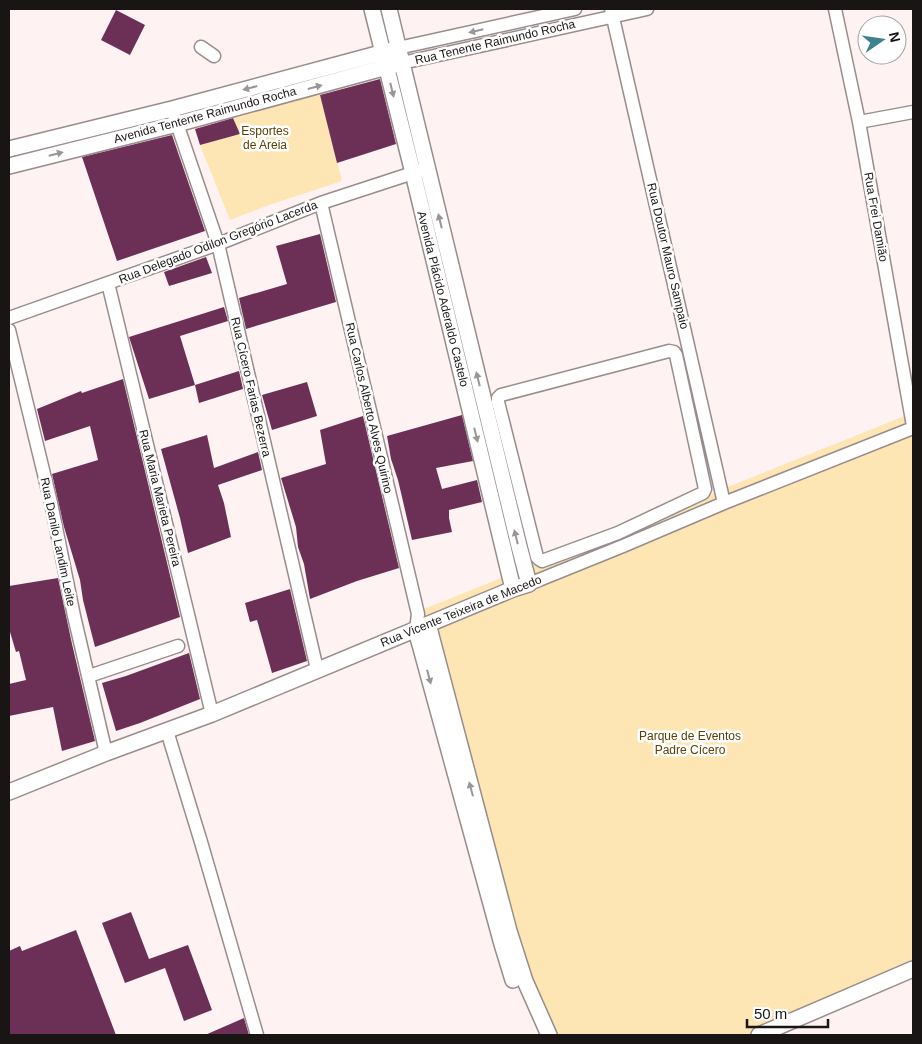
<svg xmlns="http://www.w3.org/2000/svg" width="922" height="1044" viewBox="0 0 922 1044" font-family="Arial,sans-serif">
<rect width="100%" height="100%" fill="#fff2f2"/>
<path fill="#fde5b4" d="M 319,91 L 342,181 L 269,205 L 230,220 L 200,145 L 240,134 L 233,117 Z
M 912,413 L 913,968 L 758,1035 L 550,1035 L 533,1001 L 419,611 Z"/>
<path fill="#6c3057" d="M 116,10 L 145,25 L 130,55 L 101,40 Z
M 380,79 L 396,144 L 337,163 L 320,95 Z
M 233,118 L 240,134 L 200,145 L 195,129 Z
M 172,135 L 205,231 L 117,261 L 82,157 Z
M 320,234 L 336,302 L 246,329 L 239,298 L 287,284 L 276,246 Z
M 206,257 L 212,273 L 169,286 L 164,272 Z
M 224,307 L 228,321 L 180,336 L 195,385 L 149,399 L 129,337 Z
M 239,371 L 243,389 L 199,403 L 195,385 Z
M 123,379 L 180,617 L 95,647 L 83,600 L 80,580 L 64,527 L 52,474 L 98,460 L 90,426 L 45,441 L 37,409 L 81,391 L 82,393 Z
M 307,382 L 317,416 L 272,430 L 262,395 Z
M 462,415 L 473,461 L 436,468 L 442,489 L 477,480 L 482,502 L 449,510 L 449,518 L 452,532 L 412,540 L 398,480 L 391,459 L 387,436 Z
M 363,416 L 399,568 L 357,581 L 310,599 L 304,564 L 298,547 L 296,527 L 281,478 L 326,464 L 320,430 Z
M 207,435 L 214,468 L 258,452 L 262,470 L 218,485 L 224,503 L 231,537 L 188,553 L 180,518 L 161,449 Z
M 58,578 L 72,644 L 95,741 L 62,751 L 53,707 L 9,716 L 9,684 L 26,680 L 19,651 L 16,652 L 10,632 L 10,626 L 9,627 L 9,586 Z
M 290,589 L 307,661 L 272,673 L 257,620 L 250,622 L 245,603 Z
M 189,653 L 200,699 L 140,723 L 116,731 L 102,683 L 126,676 Z
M 131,912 L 149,959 L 188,945 L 212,1010 L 184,1021 L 165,968 L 125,983 L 102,923 Z
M 76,930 L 116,1035 L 9,1035 L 9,951 L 20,946 L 22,951 Z
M 244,1018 L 249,1035 L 205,1035 Z"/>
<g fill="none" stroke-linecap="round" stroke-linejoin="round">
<defs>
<path id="minor" d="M 611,9 L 724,503
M 835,9 L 859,122 L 913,426
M 201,47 L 214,56
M 398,48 L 575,9
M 402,63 L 647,9
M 172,109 L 218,244 L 317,669
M 859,122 L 913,112
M 321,203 L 418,614 L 416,630
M 108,283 L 212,714
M 9,318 L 218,244 L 321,203 L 422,170
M 9,330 L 51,503 L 74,616 L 106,753
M 669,351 L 674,352 L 676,355 L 705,489 L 703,493 L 618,533 L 542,561 L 539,559 L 537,557 L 498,402 L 498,398 L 501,395 Z
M 529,584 L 623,546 L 724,503 L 913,428
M 89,676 L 178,646
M 167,731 L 201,842 L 257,1035"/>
<path id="tertiary" d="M 372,9 L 413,173 L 513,589
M 9,149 L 172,109 L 392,50
M 9,166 L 177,124 L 394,65
M 428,624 L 509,931 L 525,981 L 549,1035
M 416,630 L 502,944 L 513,980
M 9,792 L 106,753 L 212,714 L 513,589 L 529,584 L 519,546 L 402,63 L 389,9
M 759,1035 L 913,969"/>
</defs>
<use href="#minor" stroke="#988c8c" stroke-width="15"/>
<use href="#tertiary" stroke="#988c8c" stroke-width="18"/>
<use href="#minor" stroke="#fff" stroke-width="12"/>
<use href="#tertiary" stroke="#fff" stroke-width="15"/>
</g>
<defs><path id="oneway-solid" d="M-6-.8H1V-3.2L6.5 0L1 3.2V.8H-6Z" transform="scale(1.25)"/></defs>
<g fill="#989696">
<use href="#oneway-solid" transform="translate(476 31) rotate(167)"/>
<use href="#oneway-solid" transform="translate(315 87) rotate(-15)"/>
<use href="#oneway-solid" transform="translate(250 88) rotate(165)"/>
<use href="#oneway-solid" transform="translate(392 90) rotate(76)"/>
<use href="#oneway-solid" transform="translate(56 154) rotate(-14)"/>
<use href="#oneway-solid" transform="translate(440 221) rotate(-104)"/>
<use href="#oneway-solid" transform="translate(478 379) rotate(-104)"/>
<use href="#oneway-solid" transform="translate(476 435) rotate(76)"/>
<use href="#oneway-solid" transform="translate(516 537) rotate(-104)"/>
<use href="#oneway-solid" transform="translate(429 677) rotate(75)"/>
<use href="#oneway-solid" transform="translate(471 789) rotate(-105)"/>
</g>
<g text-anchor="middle" stroke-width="5" stroke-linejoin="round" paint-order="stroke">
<g font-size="12" fill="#1a1515" stroke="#fff">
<text transform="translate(495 42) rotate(-13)" y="4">Rua Tenente Raimundo Rocha</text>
<text transform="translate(205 115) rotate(-15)" y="4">Avenida Tentente Raimundo Rocha</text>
<text transform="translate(876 217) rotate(80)" y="4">Rua Frei Damião</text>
<text transform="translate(218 242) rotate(-21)" y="4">Rua Delegado Odilon Gregório Lacerda</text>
<text transform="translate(668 256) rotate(77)" y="4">Rua Doutor Mauro Sampaio</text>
<text transform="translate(443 299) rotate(76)" y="4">Avenida Plácido Aderaldo Castelo</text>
<text transform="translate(251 387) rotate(77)" y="4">Rua Cícero Farias Bezerra</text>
<text transform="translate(369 408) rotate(77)" y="4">Rua Carlos Alberto Alves Quirino</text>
<text transform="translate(160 498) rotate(76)" y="4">Rua Maria Marieta Pereira</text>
<text transform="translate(58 542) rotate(78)" y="4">Rua Danilo Landim Leite</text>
<text transform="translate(461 611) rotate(-22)" y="4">Rua Vicente Teixeira de Macedo</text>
</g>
<g font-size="12" fill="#594104" stroke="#fff">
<text x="265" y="135">Esportes<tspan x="265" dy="14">de Areia</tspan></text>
<text x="690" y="740">Parque de Eventos<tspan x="690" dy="14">Padre Cícero</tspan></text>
</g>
</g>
<rect width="922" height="1044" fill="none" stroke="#1a1515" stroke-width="20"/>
<g transform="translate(882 40) rotate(77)"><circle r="24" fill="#ffffff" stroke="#a3a1a1"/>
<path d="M0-4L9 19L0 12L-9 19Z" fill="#3d838d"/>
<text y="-8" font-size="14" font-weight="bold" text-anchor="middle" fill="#1a1515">N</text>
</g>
<path d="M747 1019v8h81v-8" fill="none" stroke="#1a1515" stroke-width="2.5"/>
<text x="754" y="1019" font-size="15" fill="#1a1515" stroke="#ffffff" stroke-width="4" paint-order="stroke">50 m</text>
</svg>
